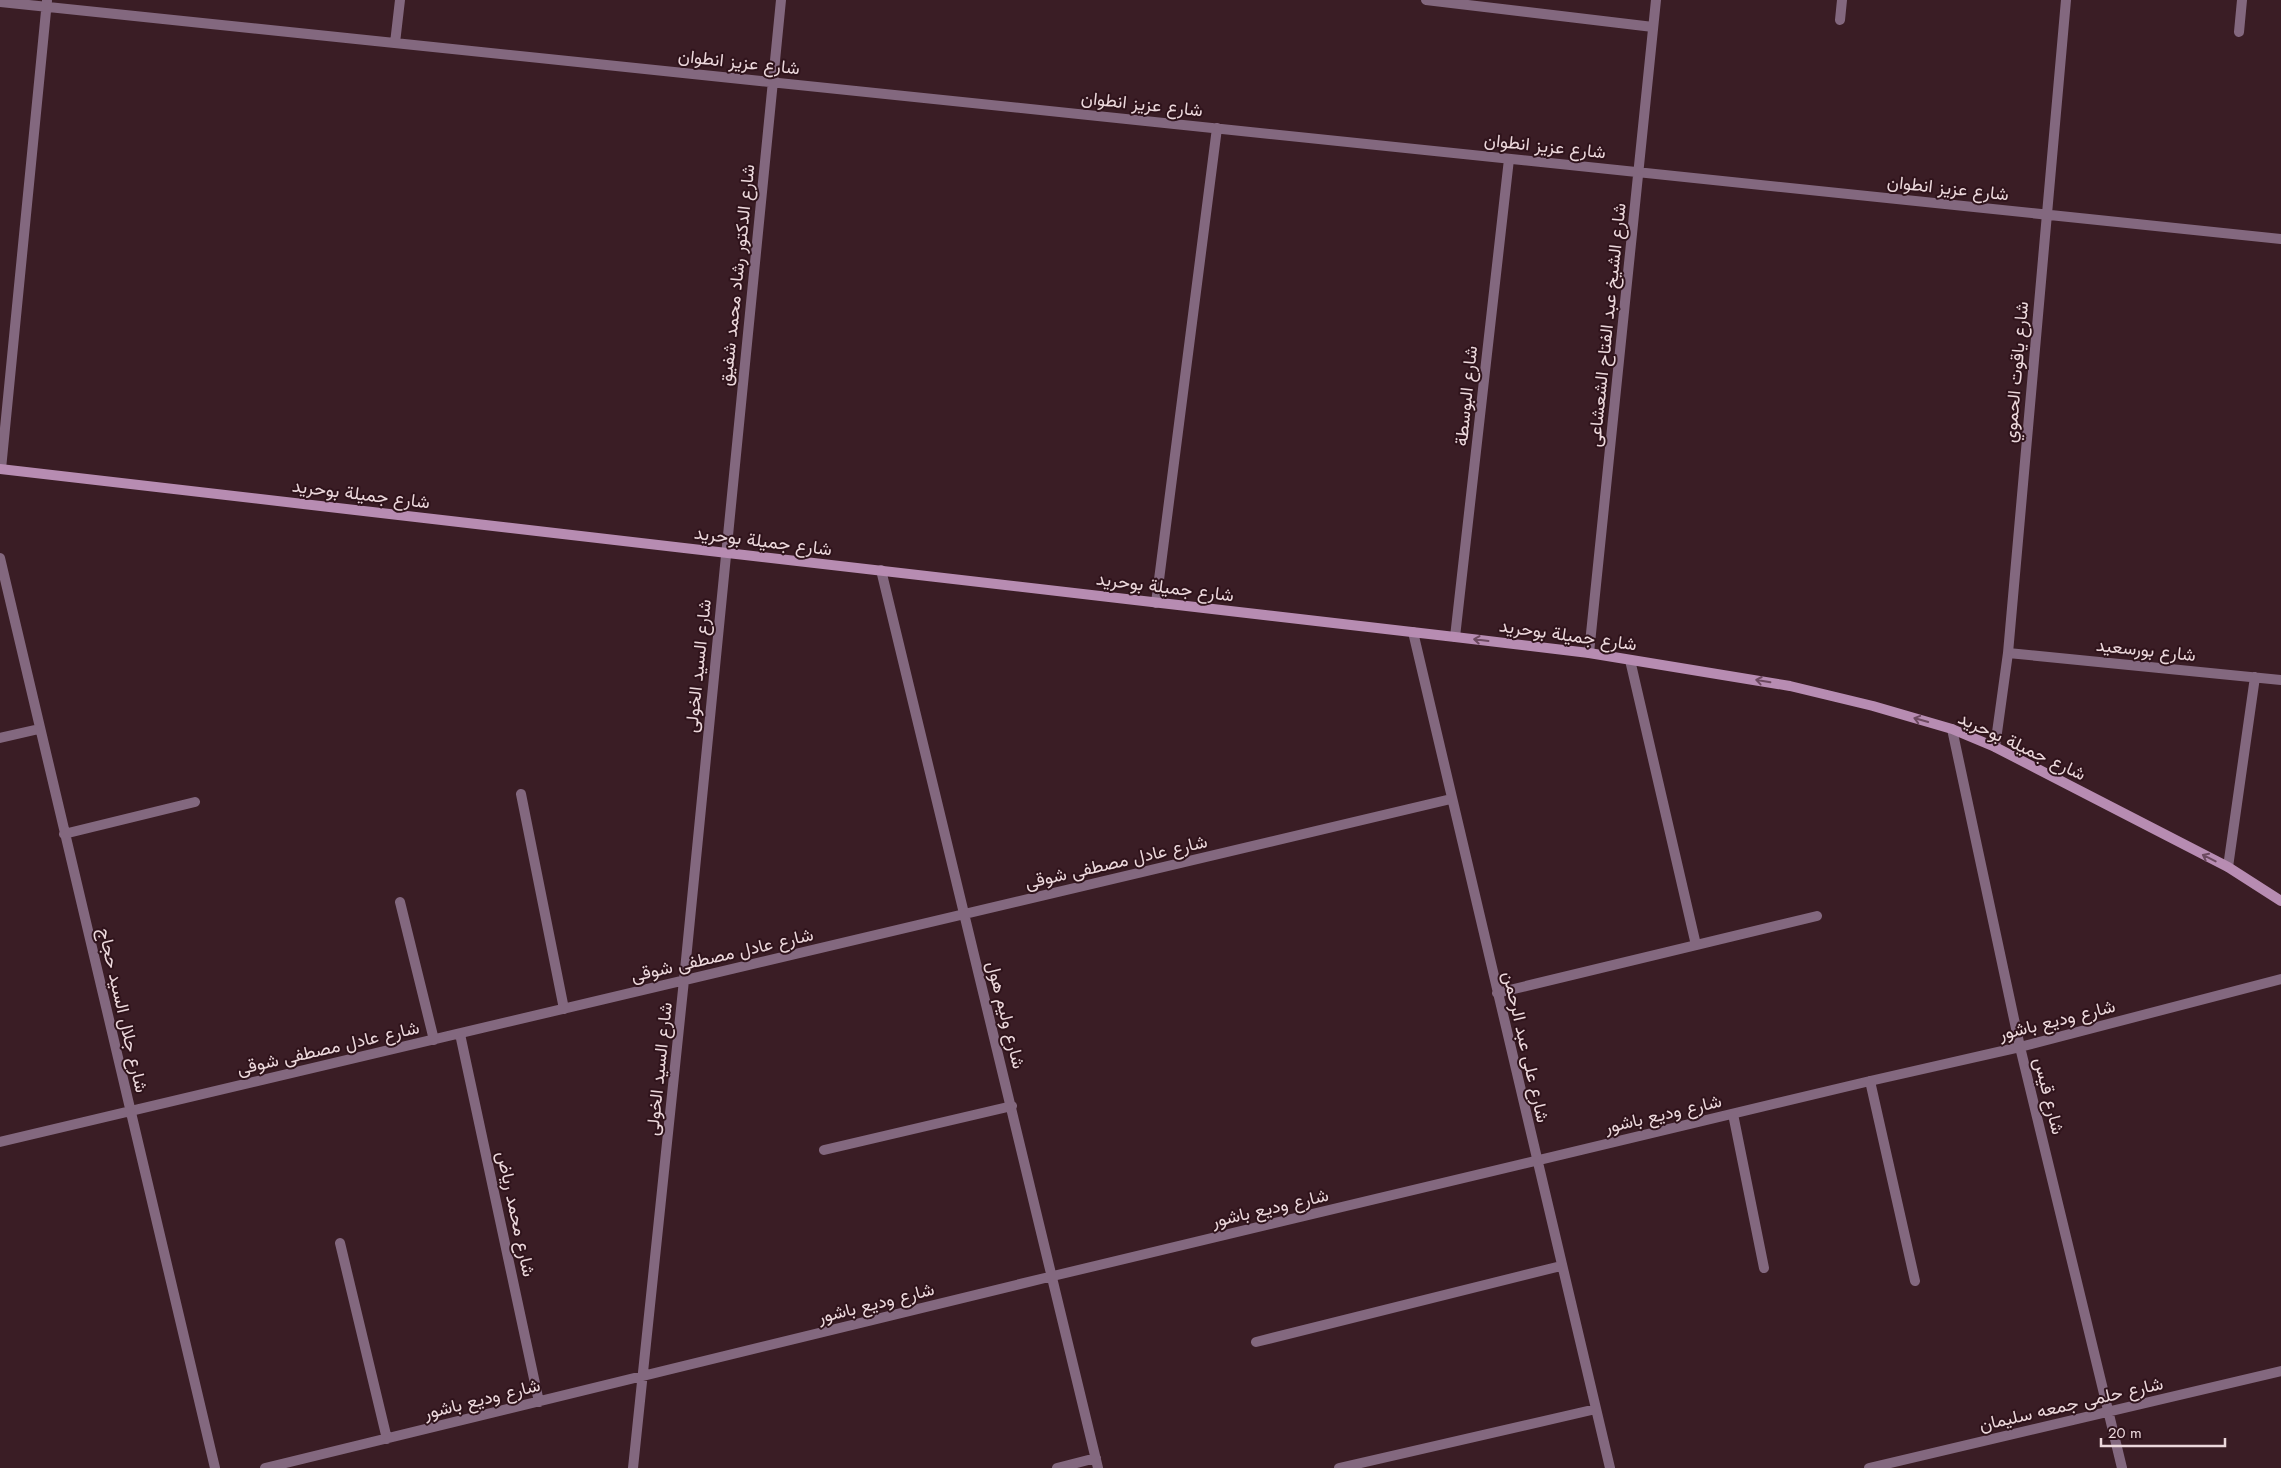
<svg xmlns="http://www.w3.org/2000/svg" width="2281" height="1468" viewBox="0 0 2281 1468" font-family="Jost,Vazirmatn,sans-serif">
<rect width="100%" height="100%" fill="#3a1d25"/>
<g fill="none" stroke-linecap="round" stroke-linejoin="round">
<path stroke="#83687f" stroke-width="10" d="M 1426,0 L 1653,27
M 0,2 L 2281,239
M 1840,20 L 1842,0
M 2239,32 L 2242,0
M 395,43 L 400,0
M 1,469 L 47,1
M 0,558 L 215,1468
M 881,570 L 1098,1468
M 1156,603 L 1217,128
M 1413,632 L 1610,1468
M 1455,637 L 1509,159
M 1589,653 L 1656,0
M 2008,653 L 2281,680
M 1630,660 L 1696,945
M 1952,729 L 2020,1047 L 2122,1468
M 0,738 L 39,729
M 1995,747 L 2008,653 L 2066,0
M 521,794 L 564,1009
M 64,834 L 195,802
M 2228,867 L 2255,677
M 400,902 L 434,1040
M 1497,993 L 1817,916
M 460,1034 L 539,1402
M 1870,1081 L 1915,1281
M 1733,1114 L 1764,1268
M 0,1142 L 1451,799
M 824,1150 L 1012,1106
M 340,1243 L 387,1439
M 1256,1342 L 1561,1266
M 265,1468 L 1053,1276 L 1870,1081 L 2020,1047 L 2281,979
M 633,1468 L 684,980 L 781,0
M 1057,1468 L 1096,1458
M 1339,1468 L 1596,1409
M 1869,1468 L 2281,1371"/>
<path stroke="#b78cb2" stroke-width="10" d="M 0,469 L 1455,637 L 1589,653 L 1790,686 L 1873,706 L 1952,729 L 1995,747 L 2228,867 L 2281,901"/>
</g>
<defs><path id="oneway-shaft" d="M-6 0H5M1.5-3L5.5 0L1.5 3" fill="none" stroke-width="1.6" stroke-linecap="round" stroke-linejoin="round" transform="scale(1.25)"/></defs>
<g stroke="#6c495f">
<use href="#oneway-shaft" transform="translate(1481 640) rotate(-173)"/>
<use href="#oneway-shaft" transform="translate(1763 681) rotate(-171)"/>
<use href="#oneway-shaft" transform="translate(1921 720) rotate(-164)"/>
<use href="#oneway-shaft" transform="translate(2209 858) rotate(-153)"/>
</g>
<g text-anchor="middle" stroke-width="4" stroke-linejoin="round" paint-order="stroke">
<g font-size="18" fill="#ecd8dc" stroke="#2f131b">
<text transform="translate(739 62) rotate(6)" y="6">شارع عزيز انطوان</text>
<text transform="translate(1142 104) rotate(6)" y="6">شارع عزيز انطوان</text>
<text transform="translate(1545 146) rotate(6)" y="6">شارع عزيز انطوان</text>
<text transform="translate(1948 188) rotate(6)" y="6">شارع عزيز انطوان</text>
<text transform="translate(737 275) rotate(-84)" y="6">شارع الدكتور رشاد محمد شفيق</text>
<text transform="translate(1607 325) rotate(-84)" y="6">شارع الشيخ عبد الفتاح الشعشاعى</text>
<text transform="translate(2016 372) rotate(-85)" y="6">شارع ياقوت الحموي</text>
<text transform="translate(1466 396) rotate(-84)" y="6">شارع البوسطة</text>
<text transform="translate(361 494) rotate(7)" y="6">شارع جميلة بوحريد</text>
<text transform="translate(763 541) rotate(7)" y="6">شارع جميلة بوحريد</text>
<text transform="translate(1165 587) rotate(7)" y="6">شارع جميلة بوحريد</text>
<text transform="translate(1568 635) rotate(8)" y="6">شارع جميلة بوحريد</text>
<text transform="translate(2146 650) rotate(6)" y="6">شارع بورسعيد</text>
<text transform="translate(698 666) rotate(-84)" y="6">شارع السيد الخولى</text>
<text transform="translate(2022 746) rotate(25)" y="6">شارع جميلة بوحريد</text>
<text transform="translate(1116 862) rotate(-13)" y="6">شارع عادل مصطفى شوقى</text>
<text transform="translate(722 955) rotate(-13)" y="6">شارع عادل مصطفى شوقى</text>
<text transform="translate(123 1010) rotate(77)" y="6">شارع جلال السيد حجاج</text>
<text transform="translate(1006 1015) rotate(76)" y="6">شارع وليم هول</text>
<text transform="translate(2057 1020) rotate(-14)" y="6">شارع وديع باشور</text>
<text transform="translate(1526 1047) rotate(77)" y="6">شارع على عبد الرحمن</text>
<text transform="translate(328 1048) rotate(-13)" y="6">شارع عادل مصطفى شوقى</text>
<text transform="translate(659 1069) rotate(-84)" y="6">شارع السيد الخولى</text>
<text transform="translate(2049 1096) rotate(76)" y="6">شارع قيس</text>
<text transform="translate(1663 1114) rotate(-13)" y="6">شارع وديع باشور</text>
<text transform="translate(1270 1208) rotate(-13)" y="6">شارع وديع باشور</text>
<text transform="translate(516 1214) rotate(78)" y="6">شارع محمد رياض</text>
<text transform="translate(876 1303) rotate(-14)" y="6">شارع وديع باشور</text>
<text transform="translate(482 1399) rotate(-14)" y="6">شارع وديع باشور</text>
<text transform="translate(2071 1404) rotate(-13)" y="6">شارع حلمى جمعه سليمان</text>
</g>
</g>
<path d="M2101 1438v8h124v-8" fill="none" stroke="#ecd8dc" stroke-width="2.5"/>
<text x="2108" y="1438" font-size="15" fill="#ecd8dc" stroke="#2f131b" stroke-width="4" paint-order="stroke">20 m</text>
</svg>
